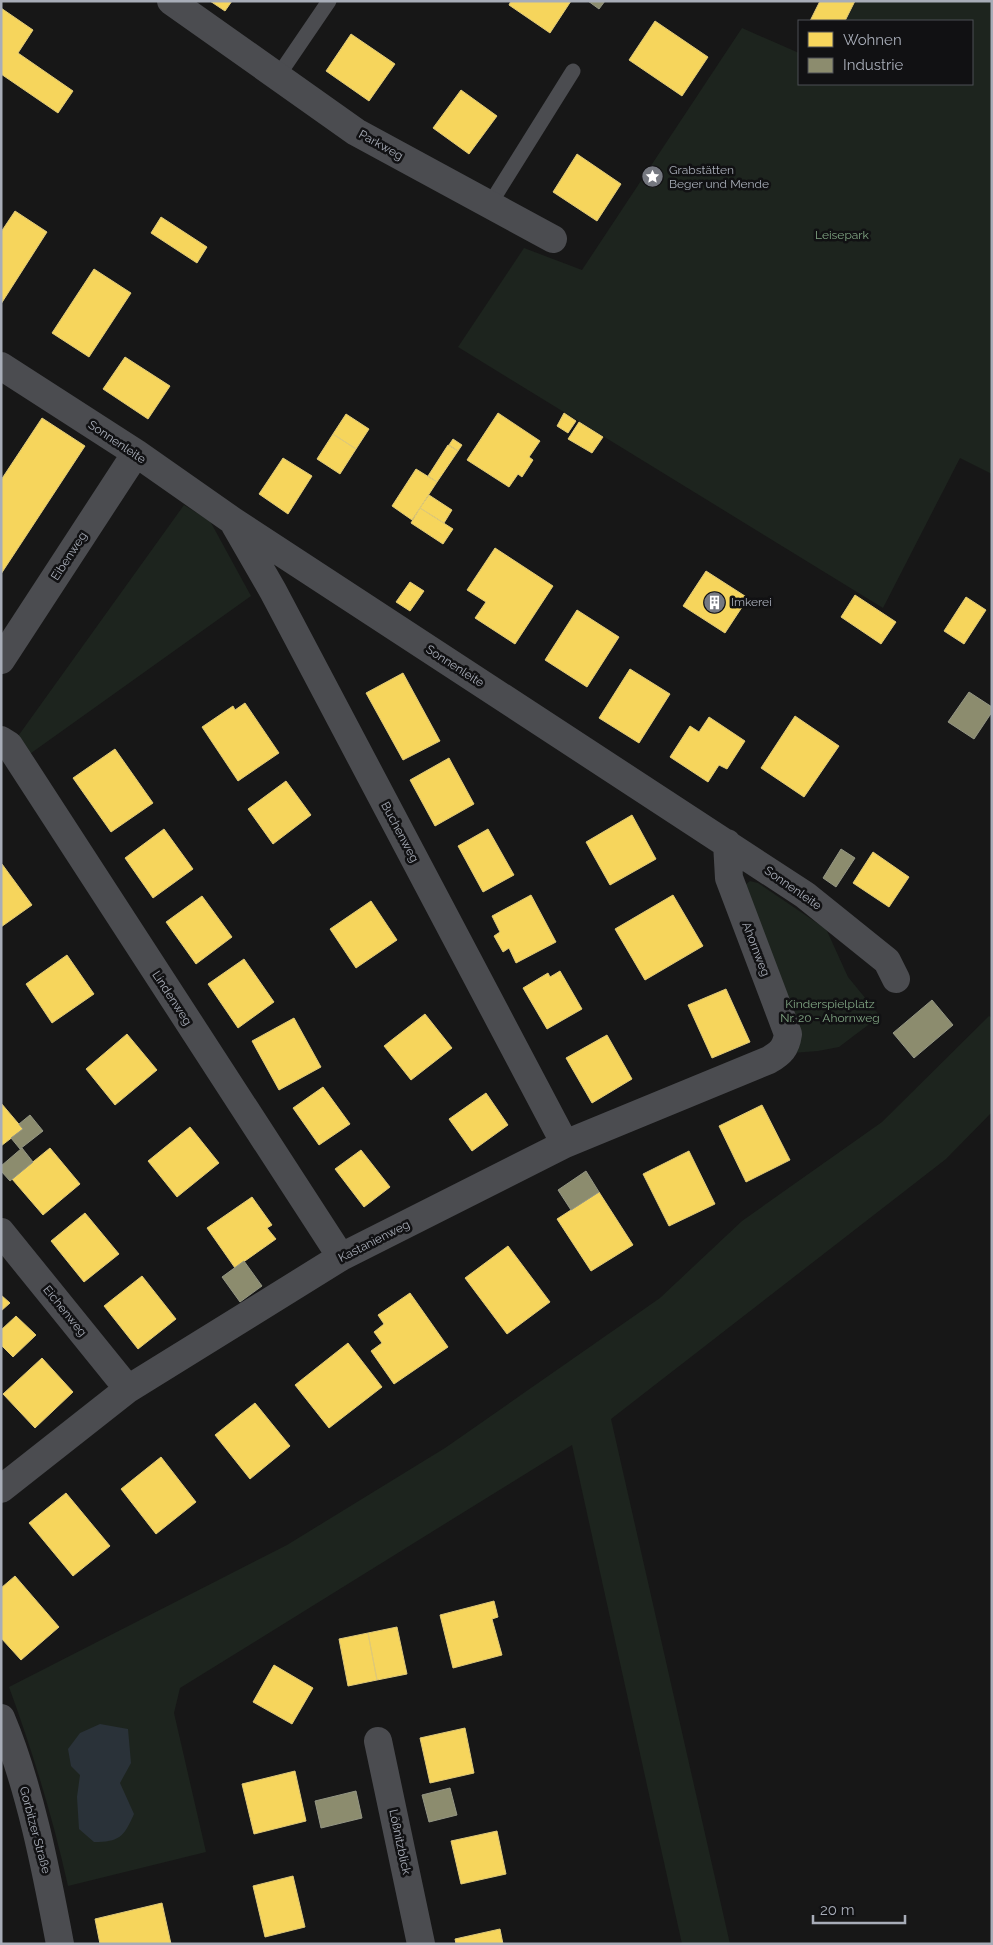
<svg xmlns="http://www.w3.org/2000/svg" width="993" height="1945" viewBox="0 0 993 1945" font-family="Raleway,sans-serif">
<rect width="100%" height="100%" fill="#171717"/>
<path fill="#1d241e" d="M 856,1 L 992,1 L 992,474 L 960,458 L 883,608 L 458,347 L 524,248 L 582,270 L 742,28 L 799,53 L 799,84 L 972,84 L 972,21 L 846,21 Z
M 184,505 L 210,521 L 251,596 L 27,756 L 16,739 Z
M 750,881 L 758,883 L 823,927 L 827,931 L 848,977 L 880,1016 L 839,1047 L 818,1051 L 792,1053 L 799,1032 L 794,1011 L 745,893 L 745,885 Z
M 989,1016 L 992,1018 L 992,1112 L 946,1159 L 611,1419 L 730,1944 L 682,1944 L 572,1445 L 180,1688 L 174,1713 L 206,1852 L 68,1886 C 53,1818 33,1753 9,1687 L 287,1545 L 445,1448 L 660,1298 L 742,1221 L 882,1122 Z"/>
<path fill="#2a3239" d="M 100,1724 L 128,1729 L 131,1763 L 120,1783 L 134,1814 C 124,1837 119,1842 94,1842 L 79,1829 L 77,1797 L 80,1775 L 71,1766 L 68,1749 L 80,1733 Z"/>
<path fill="#f6d55c" stroke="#dfc978" d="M 210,1 L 232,1 L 225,11 Z
M 511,1 L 571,1 L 550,33 L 509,5 Z
M 820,1 L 855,1 L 845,21 L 810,21 Z
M 1,8 L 33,30 L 18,53 L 73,91 L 58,113 L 1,74 Z
M 655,21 L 708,57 L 682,96 L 629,60 Z
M 351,34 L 395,64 L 369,101 L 326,71 Z
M 461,90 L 497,116 L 469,154 L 433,128 Z
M 577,154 L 621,184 L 597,221 L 553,192 Z
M 15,211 L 47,232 L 1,304 L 1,232 Z
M 161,217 L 207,247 L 197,263 L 151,233 Z
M 94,269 L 131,293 L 89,357 L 52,333 Z
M 125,357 L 170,386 L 148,419 L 103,389 Z
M 498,413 L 540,441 L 529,457 L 533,460 L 522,477 L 518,474 L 509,487 L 467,460 Z
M 564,413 L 576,421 L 568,433 L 557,426 Z
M 346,414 L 369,429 L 356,449 L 333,434 Z
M 42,418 L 85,446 L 1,574 L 1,480 Z
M 579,422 L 603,437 L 592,453 L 568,439 Z
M 333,434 L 356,449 L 340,474 L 317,459 Z
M 453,439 L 462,445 L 458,451 L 449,445 Z
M 448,445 L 458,451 L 437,482 L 428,476 Z
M 283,458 L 312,476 L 288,514 L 259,494 Z
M 416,469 L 437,482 L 412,520 L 392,506 Z
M 429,495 L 452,510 L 444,523 L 420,508 Z
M 420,508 L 453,529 L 443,544 L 411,523 Z
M 495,548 L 553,586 L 515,644 L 475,618 L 486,602 L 467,590 Z
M 706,571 L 748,598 L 725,633 L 683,606 Z
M 410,582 L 424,591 L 410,611 L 396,602 Z
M 855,595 L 896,622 L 881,644 L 841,617 Z
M 966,597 L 986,610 L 964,644 L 944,631 Z
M 577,610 L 619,637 L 587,687 L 545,660 Z
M 630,669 L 670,694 L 639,743 L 599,718 Z
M 403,673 L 440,741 L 403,760 L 366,693 Z
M 245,703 L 279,753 L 238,781 L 202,727 L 233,706 L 235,710 Z
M 795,716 L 839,746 L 804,797 L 761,768 Z
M 709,717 L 745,741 L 727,769 L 719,765 L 708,782 L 670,757 L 690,726 L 699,732 Z
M 115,749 L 153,803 L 111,832 L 73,778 Z
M 449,758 L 474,804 L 435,826 L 410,780 Z
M 286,781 L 311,815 L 273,844 L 248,809 Z
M 632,815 L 656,859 L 610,885 L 586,842 Z
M 164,829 L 193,869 L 153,898 L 125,858 Z
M 488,829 L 514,875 L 483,892 L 458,846 Z
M 873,852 L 909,877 L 889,907 L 853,883 Z
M 2,864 L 32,905 L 1,927 L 1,865 Z
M 531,895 L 556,942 L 516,963 L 509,948 L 503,952 L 494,936 L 500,932 L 492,916 Z
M 673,895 L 703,946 L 645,980 L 615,929 Z
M 202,896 L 232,937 L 196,964 L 166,922 Z
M 371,901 L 397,940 L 356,968 L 330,929 Z
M 67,955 L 94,994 L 52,1023 L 26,984 Z
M 244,959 L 274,1002 L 238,1028 L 208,984 Z
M 560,971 L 582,1009 L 547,1029 L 523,988 L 548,973 L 550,977 Z
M 726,989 L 750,1042 L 712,1058 L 688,1005 Z
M 425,1014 L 452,1048 L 411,1080 L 384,1046 Z
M 294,1018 L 321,1067 L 279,1090 L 252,1041 Z
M 127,1034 L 157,1070 L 115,1105 L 86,1069 Z
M 607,1035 L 632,1079 L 592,1103 L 566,1058 Z
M 323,1087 L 350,1124 L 319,1145 L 293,1108 Z
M 486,1093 L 508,1125 L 472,1151 L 449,1119 Z
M 1,1103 L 23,1129 L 1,1146 Z
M 762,1105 L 790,1160 L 746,1182 L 719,1126 Z
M 190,1127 L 219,1163 L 177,1197 L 148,1161 Z
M 50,1148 L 80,1184 L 43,1215 L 12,1179 Z
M 361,1150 L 390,1187 L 364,1207 L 335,1169 Z
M 689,1151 L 715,1204 L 669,1226 L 643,1174 Z
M 599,1192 L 633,1245 L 591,1271 L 557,1219 Z
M 252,1197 L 272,1225 L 267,1228 L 276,1239 L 235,1268 L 207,1228 Z
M 85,1213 L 119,1254 L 84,1282 L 51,1241 Z
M 508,1246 L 550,1302 L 507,1334 L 465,1278 Z
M 142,1276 L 176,1319 L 138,1349 L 104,1306 Z
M 410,1293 L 448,1347 L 394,1384 L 371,1351 L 382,1343 L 374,1332 L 384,1324 L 378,1315 Z
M 1,1295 L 10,1303 L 1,1311 Z
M 16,1316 L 36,1335 L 13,1357 L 1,1345 L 1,1330 Z
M 348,1343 L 382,1387 L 329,1428 L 295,1385 Z
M 42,1358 L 73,1392 L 35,1428 L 3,1394 Z
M 255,1403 L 290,1446 L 250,1479 L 215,1435 Z
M 161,1457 L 196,1502 L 156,1534 L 121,1489 Z
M 66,1493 L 110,1546 L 73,1576 L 29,1523 Z
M 15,1576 L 59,1627 L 21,1660 L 1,1638 L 1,1588 Z
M 494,1601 L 498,1617 L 492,1619 L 502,1655 L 453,1668 L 440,1615 Z
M 397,1627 L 407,1674 L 377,1680 L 368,1633 Z
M 368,1633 L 377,1680 L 348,1686 L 339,1639 Z
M 274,1665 L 313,1688 L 292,1724 L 253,1702 Z
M 465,1728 L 474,1773 L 430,1783 L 420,1738 Z
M 295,1771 L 306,1821 L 254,1834 L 242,1784 Z
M 497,1831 L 506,1874 L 461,1884 L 451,1841 Z
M 293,1876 L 305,1927 L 265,1937 L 253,1886 Z
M 162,1903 L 171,1944 L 100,1944 L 95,1919 Z
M 500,1929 L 503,1944 L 456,1944 L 455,1939 Z"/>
<path fill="#8c8c6e" stroke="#949684" d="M 588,1 L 605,1 L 599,9 Z
M 969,692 L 992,707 L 992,712 L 974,739 L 948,722 Z
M 841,849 L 855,858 L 836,887 L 823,878 Z
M 932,1000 L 953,1025 L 914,1058 L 893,1033 Z
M 30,1115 L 43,1131 L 20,1149 L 11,1138 L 23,1129 L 19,1124 Z
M 22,1148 L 33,1162 L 10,1181 L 1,1171 L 1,1166 Z
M 586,1171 L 599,1192 L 571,1210 L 558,1190 Z
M 244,1261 L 262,1286 L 240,1302 L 222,1277 Z
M 450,1788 L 457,1815 L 429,1822 L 422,1795 Z
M 356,1791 L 362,1818 L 321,1828 L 315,1801 Z"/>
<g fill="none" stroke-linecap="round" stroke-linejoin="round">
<path stroke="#4b4c50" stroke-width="15" d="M 278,76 L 329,1
M 490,204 L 573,71"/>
<path stroke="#4b4c50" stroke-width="28" d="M 171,1 L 356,132 L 553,239
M 1,366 L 136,453 L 233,521 L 805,895 L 887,961 L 896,979
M 235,525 L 273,591 L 565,1144
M 1,660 L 136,453
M 1,740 L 9,745 L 341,1257
M 1,1232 L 128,1389
M 1,1489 L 128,1389 L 341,1257 L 565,1144 L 769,1060 C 781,1053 786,1048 788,1034 L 729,878 L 727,843
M 1,1718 C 30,1787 46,1870 60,1944
M 378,1741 L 421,1944"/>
</g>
<defs>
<symbol id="sight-disc" viewBox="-11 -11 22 22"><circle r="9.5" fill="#757880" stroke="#111113"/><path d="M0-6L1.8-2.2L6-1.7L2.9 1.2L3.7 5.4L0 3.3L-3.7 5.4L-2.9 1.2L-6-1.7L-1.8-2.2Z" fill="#fff"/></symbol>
<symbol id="building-disc" viewBox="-11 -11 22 22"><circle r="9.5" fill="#757880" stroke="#111113"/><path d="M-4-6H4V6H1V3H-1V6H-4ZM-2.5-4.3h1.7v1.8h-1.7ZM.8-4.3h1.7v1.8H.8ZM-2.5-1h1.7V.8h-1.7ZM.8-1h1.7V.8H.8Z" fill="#fff"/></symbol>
</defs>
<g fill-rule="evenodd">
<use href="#sight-disc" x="640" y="164" width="25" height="25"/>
<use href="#building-disc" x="702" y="590" width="25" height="25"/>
</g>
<g text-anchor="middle" stroke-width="5" stroke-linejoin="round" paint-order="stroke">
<g font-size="12" fill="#a8adb8" stroke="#111113">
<text transform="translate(381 145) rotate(29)" y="4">Parkweg</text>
<text transform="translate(117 442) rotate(34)" y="4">Sonnenleite</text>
<text transform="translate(69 556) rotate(-57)" y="4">Eibenweg</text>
<text transform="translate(455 666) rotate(33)" y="4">Sonnenleite</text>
<text transform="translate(400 832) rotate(62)" y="4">Buchenweg</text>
<text transform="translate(793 888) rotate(35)" y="4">Sonnenleite</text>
<text transform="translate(756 949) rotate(69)" y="4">Ahornweg</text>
<text transform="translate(172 998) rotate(57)" y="4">Lindenweg</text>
<text transform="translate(374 1241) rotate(-27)" y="4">Kastanienweg</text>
<text transform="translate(65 1311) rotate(51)" y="4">Eichenweg</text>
<text transform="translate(35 1830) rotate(75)" y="4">Gorbitzer Straße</text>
<text transform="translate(400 1842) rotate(78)" y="4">Lößnitzblick</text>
</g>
<g font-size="12" fill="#a8adb8" stroke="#111113" text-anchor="start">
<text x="669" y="174">Grabstätten<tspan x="669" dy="14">Beger und Mende</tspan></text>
<text x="731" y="606">Imkerei</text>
</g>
<g font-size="12" fill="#7fa381" stroke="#111113">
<text x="842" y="239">Leisepark</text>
<text x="830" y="1008">Kinderspielplatz<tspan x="830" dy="14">Nr. 20 - Ahornweg</tspan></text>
</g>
</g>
<rect width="993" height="1945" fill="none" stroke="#a8adb8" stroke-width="5"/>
<rect x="798" y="20" width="175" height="65" fill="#111113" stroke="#4d4f55"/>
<rect x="808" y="32" width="25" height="15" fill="#f6d55c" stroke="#4d4f55"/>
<text x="843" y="45" font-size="15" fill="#a8adb8">Wohnen</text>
<rect x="808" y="58" width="25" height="15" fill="#8c8c6e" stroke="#4d4f55"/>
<text x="843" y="70" font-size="15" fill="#a8adb8">Industrie</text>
<path d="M813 1915v8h92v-8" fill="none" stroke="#a8adb8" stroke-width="2.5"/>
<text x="820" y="1915" font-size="15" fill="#a8adb8" stroke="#111113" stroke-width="4" paint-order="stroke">20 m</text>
</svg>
